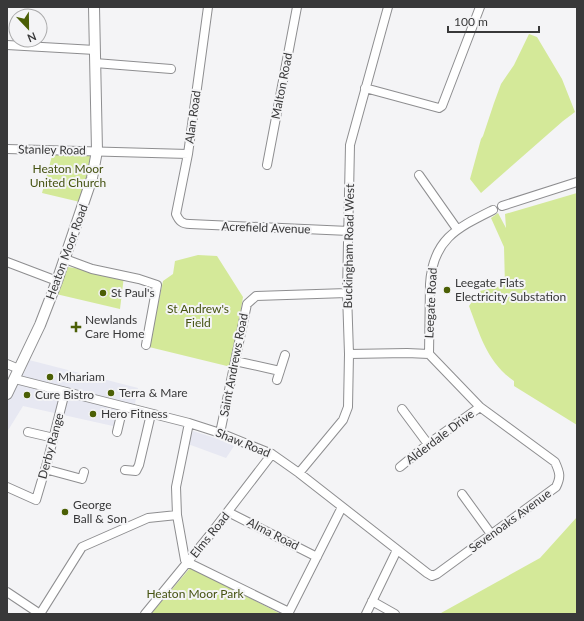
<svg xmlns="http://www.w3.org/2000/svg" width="584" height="621" viewBox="0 0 584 621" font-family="Lato,sans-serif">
<rect width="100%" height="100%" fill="#f4f4f6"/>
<path fill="#e7e8f2" d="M 29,360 L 138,388 L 134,409 L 127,407 L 122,428 L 23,406 L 7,432 L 7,402 L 26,369 Z
M 193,431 L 218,439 L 234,446 L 226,458 L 188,444 Z"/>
<path fill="#d4e999" d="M 529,34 L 537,37 L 562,79 L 575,112 L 563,121 L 481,193 L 470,179 L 481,139 L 483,136 L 494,103 L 501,84 L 514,65 Z
M 53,152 L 94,154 L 80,202 L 42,193 Z
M 577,193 L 577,425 L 514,386 L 514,381 C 487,362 480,335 469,306 L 480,291 L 505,285 L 504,247 L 491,218 L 498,213 L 506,228 L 505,214 Z
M 198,255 L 217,256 L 243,297 L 231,367 L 149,347 L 163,281 L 173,274 L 175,261 Z
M 68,267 L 124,276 L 120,309 L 56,294 Z
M 577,517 L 577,614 L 441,614 L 441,613 L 540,558 Z
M 190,568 L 281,614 L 151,614 Z"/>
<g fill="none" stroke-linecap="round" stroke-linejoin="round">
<defs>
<path id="minor" d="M 208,7 L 188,154 L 176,214 C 179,221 182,224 190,224 L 349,231
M 7,45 L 95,50
M 95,63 L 171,69
M 365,88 L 439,108 L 442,106 L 480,7
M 7,149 L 188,154
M 267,165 L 297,7
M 419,175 L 457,229
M 502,206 L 577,182
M 65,259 L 92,269 L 139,279 L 157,285 L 146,345
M 7,262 L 57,281
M 429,354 L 430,284 C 433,239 457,228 493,210
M 235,361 L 280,371
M 7,364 L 19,369
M 15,379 L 189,423 L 220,433 L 272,454 L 299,473 L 427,573 L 432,576 L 437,574 L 556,487 C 561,477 560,473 555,462 L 480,407 L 429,354 L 407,353 L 349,354
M 277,380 L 285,355
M 402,409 L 428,444
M 189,423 L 176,487 L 177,515 L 185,560 L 187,562 L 289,612
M 28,432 L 54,438
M 117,432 L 123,407
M 220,433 L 247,304 L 256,296 L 347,293
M 400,467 L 428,444 L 480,407
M 45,469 L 82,479 L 84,472
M 125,470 L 136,471 L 139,465 L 151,414
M 299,473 L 343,420 L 348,407 L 349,354 L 347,293 L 350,145 L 388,7
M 7,487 L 36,500 L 47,463 L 65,392
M 462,494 L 491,534
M 228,512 L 317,557
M 7,592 L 40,614
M 372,601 L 395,614
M 40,614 L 82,547 L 148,518 L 177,515
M 145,614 L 209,536 L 272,454
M 288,614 L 342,507
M 366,614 L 397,550"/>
<path id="major" d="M 7,394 L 40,325 L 57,281 L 92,178 L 97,151 L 94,7"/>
</defs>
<use href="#minor" stroke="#8e8e90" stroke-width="10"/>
<use href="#major" stroke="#8e8e90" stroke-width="12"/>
<use href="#minor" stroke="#fff" stroke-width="8"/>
<use href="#major" stroke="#fff" stroke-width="10"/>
</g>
<g fill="#4b5f05" stroke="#f4f4f6" stroke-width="1.5">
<circle cx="447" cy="290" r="4"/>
<circle cx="103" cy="293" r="4"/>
<path d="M74 321h4v4h4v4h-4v4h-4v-4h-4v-4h4z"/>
<circle cx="50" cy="377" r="4"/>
<circle cx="111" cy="393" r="4"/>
<circle cx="27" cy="395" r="4"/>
<circle cx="93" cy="414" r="4"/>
<circle cx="65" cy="512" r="4"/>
</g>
<g text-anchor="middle" stroke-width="4" stroke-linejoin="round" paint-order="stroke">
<g font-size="12" fill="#383839" stroke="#f4f4f6">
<text transform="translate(282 86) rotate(-79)" y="4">Malton Road</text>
<text transform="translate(193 117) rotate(-82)" y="4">Alan Road</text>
<text transform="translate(52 150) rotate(1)" y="4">Stanley Road</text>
<text transform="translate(266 228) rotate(2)" y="4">Acrefield Avenue</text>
<text transform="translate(349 246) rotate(-89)" y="4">Buckingham Road West</text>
<text transform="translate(67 252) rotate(-70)" y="4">Heaton Moor Road</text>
<text transform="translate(431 303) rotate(-87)" y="4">Leegate Road</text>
<text transform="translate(234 365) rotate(-79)" y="4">Saint Andrews Road</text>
<text transform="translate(440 437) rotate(-37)" y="4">Alderdale Drive</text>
<text transform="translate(243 443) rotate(22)" y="4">Shaw Road</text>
<text transform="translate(51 446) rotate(-75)" y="4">Derby Range</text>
<text transform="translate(510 521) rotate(-36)" y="4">Sevenoaks Avenue</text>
<text transform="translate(273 534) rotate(27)" y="4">Alma Road</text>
<text transform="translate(210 535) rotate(-51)" y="4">Elms Road</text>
</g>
<g font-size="12" fill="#465312" stroke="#f4f4f6">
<text x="68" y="173">Heaton Moor<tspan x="68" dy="14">United Church</tspan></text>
<text x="198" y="313">St Andrew's<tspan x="198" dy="14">Field</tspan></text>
<text x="195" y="598">Heaton Moor Park</text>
</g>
<g font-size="12" fill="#383839" stroke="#f4f4f6" text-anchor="start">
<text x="455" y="287">Leegate Flats<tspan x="455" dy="14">Electricity Substation</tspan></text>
<text x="111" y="297">St Paul's</text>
<text x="85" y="324">Newlands<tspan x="85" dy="14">Care Home</tspan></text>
<text x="58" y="381">Mhariam</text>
<text x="119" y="397">Terra &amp; Mare</text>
<text x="35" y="399">Cure Bistro</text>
<text x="101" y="418">Hero Fitness</text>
<text x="73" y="509">George<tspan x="73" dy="14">Ball &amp; Son</tspan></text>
</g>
</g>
<rect width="584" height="621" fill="none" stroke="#383839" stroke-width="16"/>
<g transform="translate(28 28) rotate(158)"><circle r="19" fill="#f4f4f6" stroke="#a9a9aa"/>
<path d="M0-3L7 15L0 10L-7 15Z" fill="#4b5f05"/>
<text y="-6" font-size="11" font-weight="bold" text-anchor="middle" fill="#383839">N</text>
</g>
<path d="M448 26v6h91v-6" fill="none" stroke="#383839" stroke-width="2"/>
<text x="454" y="26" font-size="12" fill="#383839" stroke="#f4f4f6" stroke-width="3" paint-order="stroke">100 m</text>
</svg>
